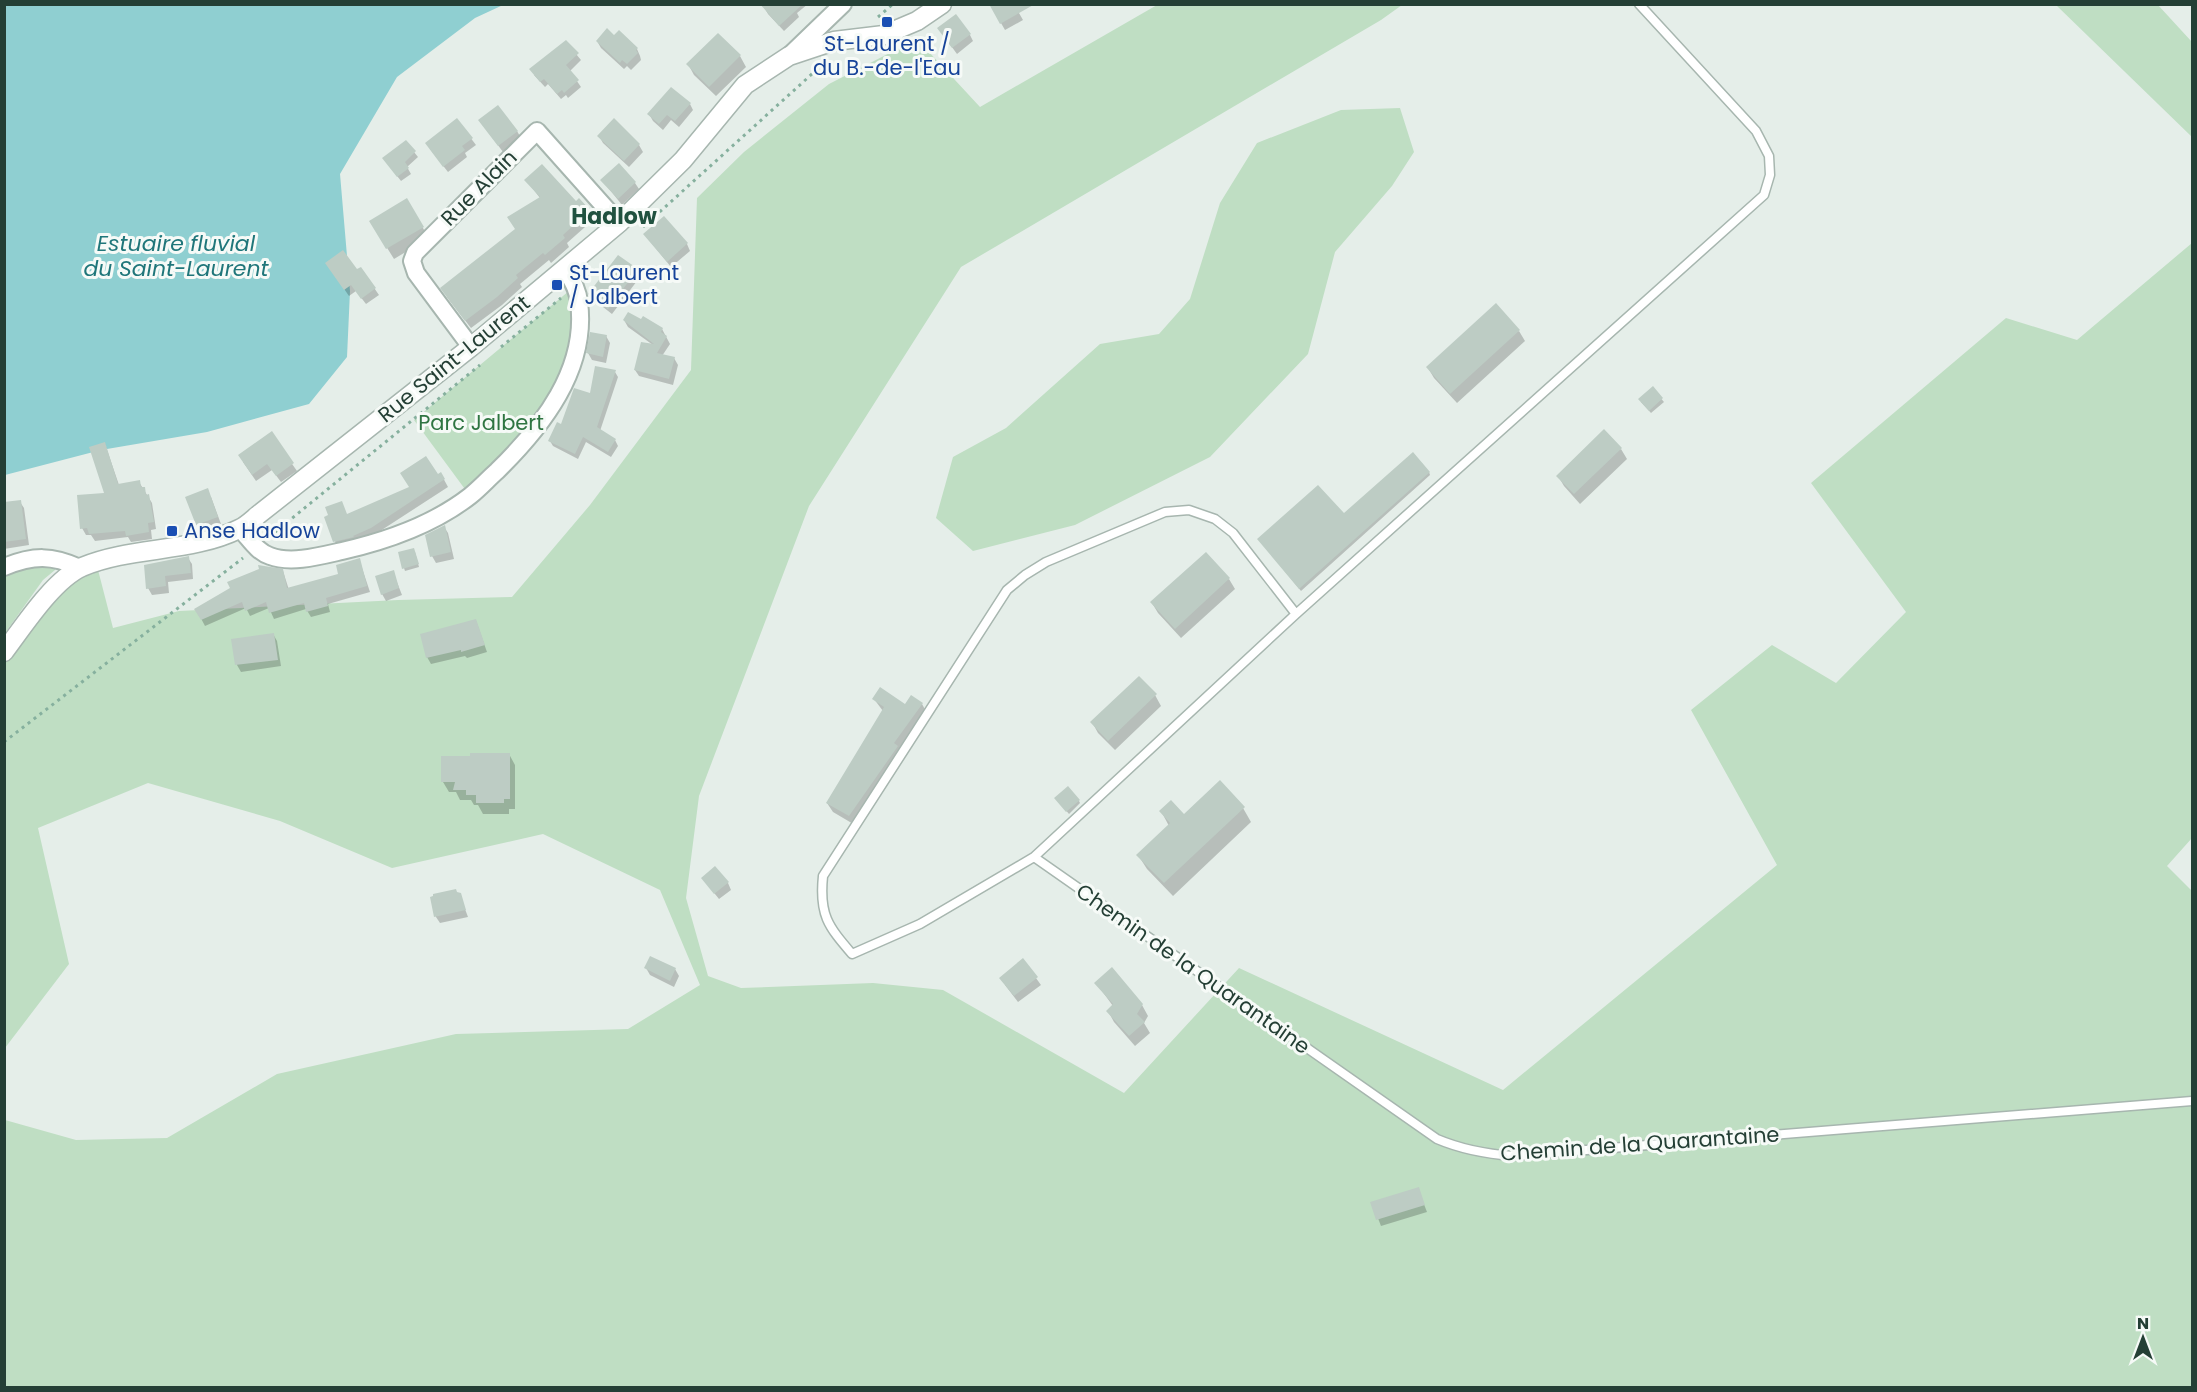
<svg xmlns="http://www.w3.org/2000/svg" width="2197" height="1392" viewBox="0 0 2197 1392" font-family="Poppins,sans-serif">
<rect width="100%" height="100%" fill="#e5eee9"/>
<path fill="#bfdec3" d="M 1157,5 L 1402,5 L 1381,20 L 961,267 L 809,506 L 699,796 L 686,898 L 708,976 L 741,988 L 873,983 L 943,990 L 1124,1093 L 1239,968 L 1503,1090 L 1777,865 L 1691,710 L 1772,645 L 1836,683 L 1906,612 L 1811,483 L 2006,318 L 2077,340 L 2192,243 L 2192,838 L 2167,866 L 2192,891 L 2192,1387 L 5,1387 L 5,1120 L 76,1140 L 167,1138 L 277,1074 L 456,1034 L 628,1029 L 700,985 L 660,890 L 543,834 L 392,868 L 280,821 L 148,783 L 38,828 L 69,964 L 5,1048 L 5,659 L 55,600 L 70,585 L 97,566 L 113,628 L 179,611 L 398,600 L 512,597 L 590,505 L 691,370 L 697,198 L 744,152 L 829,84 L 917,39 L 980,107 Z
M 2056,5 L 2158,5 L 2192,42 L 2192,137 Z
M 1400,108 L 1414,152 L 1392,186 L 1335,252 L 1308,354 L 1210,457 L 1075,525 L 973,551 L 936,518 L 953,457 L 1006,428 L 1100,344 L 1159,334 L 1190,299 L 1220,203 L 1257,143 L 1341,110 Z
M 575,286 L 579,301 L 560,393 L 470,496 L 414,420 Z
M 55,563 L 55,570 L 43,580 L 5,633 L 5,573 L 24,565 Z"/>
<path fill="#8fcfd1" d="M 5,5 L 503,5 L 475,18 L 397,77 L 340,174 L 350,291 L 347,357 L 309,404 L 207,432 L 101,450 L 5,475 Z"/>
<path fill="#0003" d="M 767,4 L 808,4 L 797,13 L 799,17 L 784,31 L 768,14 L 764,7 Z
M 990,4 L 1015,6 L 1023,20 L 1005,30 Z
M 943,35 L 970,35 L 973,41 L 957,54 Z
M 614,37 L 637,49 L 640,56 L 641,60 L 631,70 L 627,66 L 624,69 L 601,48 L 597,41 Z
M 566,42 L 581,60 L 570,71 L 581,87 L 568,98 L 566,95 L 561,99 L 548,84 L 545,87 L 534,75 Z
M 740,56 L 746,67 L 716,96 L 694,75 L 688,64 Z
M 690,104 L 693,110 L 679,127 L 671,120 L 663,130 L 653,121 L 649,114 Z
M 457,120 L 476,145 L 465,153 L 467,157 L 448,172 L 430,149 Z
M 614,120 L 639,145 L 643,152 L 629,167 L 603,143 L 599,136 Z
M 480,121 L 517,131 L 521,138 L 503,152 Z
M 406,142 L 418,157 L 407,167 L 411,174 L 401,181 L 387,163 Z
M 526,180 L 576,203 L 589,211 L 594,219 L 567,243 L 569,247 L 551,263 L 549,260 L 520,284 L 522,287 L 502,305 L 471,328 L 447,297 L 516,230 L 540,198 Z
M 602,180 L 635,183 L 639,189 L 622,205 Z
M 406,200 L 429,238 L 394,259 L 371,222 Z
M 645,235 L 687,244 L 690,251 L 671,267 Z
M 361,269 L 379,295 L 366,304 L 356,291 L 349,296 L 331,270 L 357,272 Z
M 637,271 L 640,277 L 612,314 L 594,300 L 590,294 Z
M 624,320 L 662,329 L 670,344 L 662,356 L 674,358 L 678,365 L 673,385 L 639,376 L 635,370 L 653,345 L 628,327 Z
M 1519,331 L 1525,341 L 1457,403 L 1434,378 L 1428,368 Z
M 606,336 L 610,343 L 606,363 L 592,360 L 588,353 Z
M 615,372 L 618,377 L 600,431 L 615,440 L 618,446 L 611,457 L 586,442 L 578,459 L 553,446 L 550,441 L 562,426 Z
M 1652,388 L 1664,402 L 1651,413 L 1641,402 Z
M 271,434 L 297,471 L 281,482 L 272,470 L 256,481 L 243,462 Z
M 105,444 L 119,485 L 139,482 L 152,503 L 156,529 L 151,530 L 152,539 L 131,542 L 128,537 L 95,541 L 91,535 L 86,535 L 82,528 L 106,494 Z
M 1621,449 L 1627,459 L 1580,504 L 1564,486 L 1558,476 Z
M 1429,472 L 1430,475 L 1301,591 L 1261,542 L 1343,515 Z
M 441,474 L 448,487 L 374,535 L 339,548 L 335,542 L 347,516 Z
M 211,497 L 221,524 L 201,531 L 187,498 Z
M 20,502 L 24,508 L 29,545 L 4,549 L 4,504 Z
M 444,527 L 448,533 L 454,559 L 436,563 L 432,556 Z
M 415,552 L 419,567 L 405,571 L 404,568 Z
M 188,558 L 192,564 L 193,579 L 168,582 L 169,593 L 152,595 L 148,588 Z
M 359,559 L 370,592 L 328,604 L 330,612 L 311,617 L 306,609 L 274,619 L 269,608 L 250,616 L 246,608 L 205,626 L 196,609 L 283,571 L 289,590 L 340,575 Z
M 393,572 L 402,595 L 386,601 L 382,594 Z
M 1229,579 L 1235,589 L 1181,638 L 1158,613 L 1152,603 Z
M 476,621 L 487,652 L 467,658 L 465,656 L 431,664 L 427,657 Z
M 273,634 L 277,641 L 281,666 L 241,672 L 237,665 L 233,640 Z
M 1155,695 L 1161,706 L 1115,750 L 1098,733 L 1092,722 Z
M 874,699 L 906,706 L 922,704 L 927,713 L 855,825 L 833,812 L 827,803 L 883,711 Z
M 509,754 L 515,765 L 515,809 L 509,809 L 509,814 L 483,814 L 478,805 L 474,805 L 471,800 L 460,800 L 456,792 L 449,792 L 443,782 Z
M 1058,801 L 1079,801 L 1080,803 L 1069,814 Z
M 1243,808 L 1251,822 L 1173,896 L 1147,869 L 1138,855 L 1169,826 L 1161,811 L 1184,816 Z
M 728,883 L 731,890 L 719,899 L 707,884 Z
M 459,893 L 468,917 L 440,923 L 436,917 L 431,898 Z
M 1023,960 L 1041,985 L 1018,1002 L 1005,985 Z
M 646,968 L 675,969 L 679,976 L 674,987 L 650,975 Z
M 1096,983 L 1142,1005 L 1148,1016 L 1144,1023 L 1150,1033 L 1135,1046 L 1114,1022 L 1108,1011 L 1113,1006 Z
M 1418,1189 L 1427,1212 L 1381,1226 L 1372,1203 Z"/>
<path fill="#bdccc4" d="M 760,4 L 803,4 L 779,26 Z
M 989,4 L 1035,4 L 1000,24 Z
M 956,14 L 971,34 L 952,48 L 937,28 Z
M 607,28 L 614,35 L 619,30 L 638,48 L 636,50 L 638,53 L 627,64 L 622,60 L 620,63 L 596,41 Z
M 718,33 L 741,55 L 709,87 L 686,64 Z
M 566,40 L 579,53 L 566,65 L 579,80 L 564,93 L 562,90 L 557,94 L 544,79 L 540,82 L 529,69 Z
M 671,87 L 691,103 L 675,121 L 667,115 L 659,124 L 647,114 Z
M 498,105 L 518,131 L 498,146 L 478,120 Z
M 457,118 L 473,138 L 462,146 L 465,150 L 443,167 L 425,143 Z
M 614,118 L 640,144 L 624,161 L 597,136 Z
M 406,140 L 416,151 L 405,162 L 409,168 L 397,177 L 382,158 Z
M 619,163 L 636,182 L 618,199 L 600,180 Z
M 542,164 L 576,201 L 579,198 L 590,210 L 563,235 L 565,238 L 545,255 L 543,253 L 516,275 L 518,278 L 497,297 L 465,321 L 440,288 L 515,229 L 507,217 L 540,197 L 524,180 Z
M 407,198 L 424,227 L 386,249 L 369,221 Z
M 664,216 L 688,243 L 667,262 L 643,234 Z
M 343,250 L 357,269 L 361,267 L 376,288 L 361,299 L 351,285 L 344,290 L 325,263 Z
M 618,255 L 638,269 L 608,309 L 588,294 Z
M 1496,303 L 1520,330 L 1450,394 L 1426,367 Z
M 628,312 L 641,319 L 643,316 L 663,328 L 661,332 L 667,336 L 657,353 L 675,357 L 669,379 L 634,370 L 641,342 L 654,344 L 623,320 Z
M 590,332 L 607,335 L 603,357 L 586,353 Z
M 595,366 L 616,370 L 597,427 L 616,439 L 608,452 L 583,437 L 575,454 L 548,441 L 557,422 L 561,424 L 574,388 L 590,393 Z
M 1653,386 L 1663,398 L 1649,411 L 1638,399 Z
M 1604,429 L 1622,448 L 1574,494 L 1556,476 Z
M 272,431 L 294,463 L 276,476 L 267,464 L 252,475 L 238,455 Z
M 105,442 L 118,484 L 140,480 L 141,487 L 145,487 L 146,495 L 149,494 L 154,522 L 148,523 L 149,532 L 126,536 L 125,531 L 89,534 L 87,528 L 80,529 L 77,495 L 104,493 L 89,447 Z
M 1413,452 L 1430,472 L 1299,589 L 1257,539 L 1318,485 L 1344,513 Z
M 426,456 L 438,474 L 441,472 L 445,479 L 371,528 L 353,536 L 354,537 L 333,542 L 324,517 L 328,515 L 325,507 L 342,501 L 347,514 L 409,487 L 400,473 Z
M 208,488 L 218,517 L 196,525 L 185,497 Z
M 21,500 L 26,539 L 4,542 L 4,502 Z
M 445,525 L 451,552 L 430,557 L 425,535 Z
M 414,548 L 419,564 L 402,569 L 398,552 Z
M 1206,552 L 1230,578 L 1175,629 L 1150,602 Z
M 189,556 L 191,573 L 165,576 L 166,586 L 146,589 L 144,565 Z
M 360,558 L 367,586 L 326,598 L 328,606 L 306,612 L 304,603 L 269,613 L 266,602 L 245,611 L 242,602 L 201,620 L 194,609 L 230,588 L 227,582 L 259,569 L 258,565 L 283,569 L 287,588 L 338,574 L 336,565 Z
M 394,570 L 399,588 L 381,595 L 375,576 Z
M 476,619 L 485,645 L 461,652 L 461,650 L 426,658 L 420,634 Z
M 274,633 L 278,660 L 235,665 L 231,639 Z
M 1139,676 L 1157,694 L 1108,741 L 1090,722 Z
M 880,687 L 905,704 L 911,695 L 923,703 L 894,743 L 898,746 L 849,816 L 826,803 L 884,707 L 872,699 Z
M 470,753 L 510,753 L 510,799 L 504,799 L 504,803 L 476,803 L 476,795 L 466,795 L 466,790 L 453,790 L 455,782 L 441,782 L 441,756 L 470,756 Z
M 1220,780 L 1245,807 L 1164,883 L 1136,855 L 1170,823 L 1159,811 L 1171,800 L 1184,814 Z
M 1068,786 L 1080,800 L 1066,812 L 1054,798 Z
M 715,866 L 729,882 L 714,894 L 701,878 Z
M 456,889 L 457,892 L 461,893 L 466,910 L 434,917 L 430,897 L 433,896 L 433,894 Z
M 650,956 L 676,968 L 670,981 L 644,968 Z
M 1023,958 L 1038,977 L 1014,996 L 999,978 Z
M 1112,967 L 1143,1004 L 1137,1014 L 1145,1022 L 1129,1036 L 1106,1011 L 1113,1004 L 1094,983 Z
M 1419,1187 L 1425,1205 L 1376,1220 L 1370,1202 Z"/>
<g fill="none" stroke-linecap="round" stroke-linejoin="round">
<defs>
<path id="service" d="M 1296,614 L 1233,533 L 1215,519 L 1189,510 L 1165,512 L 1046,562 L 1025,575 L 1007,590 L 823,876 C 819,915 828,926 852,954 L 920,924 L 1034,857 L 1296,614 L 1764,195 L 1770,175 L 1769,156 L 1756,131 L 1639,4
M 1034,857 L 1437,1139 C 1463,1150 1486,1154 1513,1156 L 2192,1101"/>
<path id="minor" d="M 789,56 L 843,4
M 471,347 L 416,273 L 412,261 L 415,253 L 537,131 L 619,223
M 240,529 C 249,538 257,552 270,556 C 291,564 320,556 342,551 C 386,541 434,524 470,496 C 480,488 488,479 497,471 C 542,427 588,369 579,302 C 578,289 571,279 565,268
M 4,567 C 34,555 52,555 80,568"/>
<path id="tertiary" d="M 4,652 C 23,627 53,580 82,567 C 132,546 191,553 239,529 C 246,526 252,520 258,515 L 471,347 L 619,223 L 683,160 L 745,85 L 789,56 L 834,41 L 884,35 L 917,21 L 942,4"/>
</defs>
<use href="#service" stroke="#a7b6af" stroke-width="11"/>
<use href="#minor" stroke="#a7b6af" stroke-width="20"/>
<use href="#tertiary" stroke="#a7b6af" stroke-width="21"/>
<path stroke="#86b09e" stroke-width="3" stroke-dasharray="3 4.5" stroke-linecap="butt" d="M 878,17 L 893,4
M 643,227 L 823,64
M 587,276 L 598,267
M 501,347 L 561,298
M 269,537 L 480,365
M 4,742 L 243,558"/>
<use href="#service" stroke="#fff" stroke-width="8"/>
<use href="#minor" stroke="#fff" stroke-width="16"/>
<use href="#tertiary" stroke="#fff" stroke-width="18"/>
</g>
<g fill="#1a4fb4" stroke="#f6faf7" stroke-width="2">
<rect x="881" y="16" width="12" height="12" rx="3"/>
<rect x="551" y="279" width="12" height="12" rx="3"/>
<rect x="166" y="525" width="12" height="12" rx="3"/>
</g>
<g text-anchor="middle" stroke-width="6" stroke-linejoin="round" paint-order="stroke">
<g font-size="21" fill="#164399" stroke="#f6faf7" text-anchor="start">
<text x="887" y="51" text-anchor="middle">St-Laurent /<tspan x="887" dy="24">du B.-de-l'Eau</tspan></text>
<text x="569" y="280">St-Laurent<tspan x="569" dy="24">/ Jalbert</tspan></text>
<text x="184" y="538">Anse Hadlow</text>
</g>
<g font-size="21" fill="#243f35" stroke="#f6faf7">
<text transform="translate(479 188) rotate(-45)" y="7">Rue Alain</text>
<text transform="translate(454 359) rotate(-39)" y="7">Rue Saint-Laurent</text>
<text transform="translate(1193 969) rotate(35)" y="7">Chemin de la Quarantaine</text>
<text transform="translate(1640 1144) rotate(-4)" y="7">Chemin de la Quarantaine</text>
</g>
<g font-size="21" fill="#2f7542" stroke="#f6faf7">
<text x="481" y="430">Parc Jalbert</text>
</g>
<g font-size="22" font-weight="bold" fill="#20513f" stroke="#f6faf7">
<text x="614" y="224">Hadlow</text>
</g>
<g font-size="22" font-style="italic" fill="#1f767a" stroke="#f6faf7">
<text x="176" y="251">Estuaire fluvial<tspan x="176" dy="25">du Saint-Laurent</tspan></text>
</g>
</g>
<rect width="2197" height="1392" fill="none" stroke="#243f35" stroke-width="12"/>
<g transform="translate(2143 1338)" stroke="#f6faf7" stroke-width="4.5" paint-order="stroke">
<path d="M0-4.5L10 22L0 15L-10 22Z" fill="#243f35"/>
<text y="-9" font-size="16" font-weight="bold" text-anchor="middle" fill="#243f35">N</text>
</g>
</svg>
